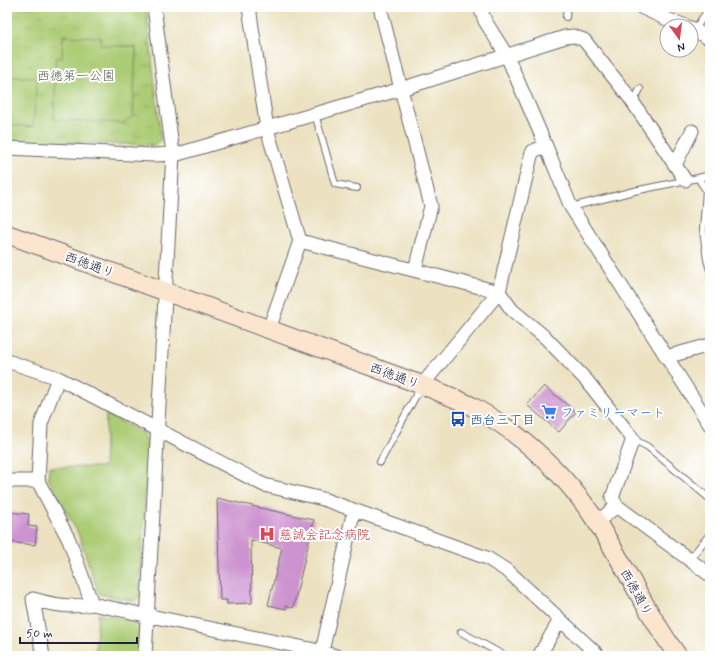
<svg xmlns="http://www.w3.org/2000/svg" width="717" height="663" viewBox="0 0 717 663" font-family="Mynerve,'Klee One',sans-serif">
<defs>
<pattern id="grass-tufts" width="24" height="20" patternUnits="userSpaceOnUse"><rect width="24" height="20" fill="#accc74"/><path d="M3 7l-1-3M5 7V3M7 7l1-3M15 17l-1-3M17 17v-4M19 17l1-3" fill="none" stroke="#94af65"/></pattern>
</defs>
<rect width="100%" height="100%" fill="#fff"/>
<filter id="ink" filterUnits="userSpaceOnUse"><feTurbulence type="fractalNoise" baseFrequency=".025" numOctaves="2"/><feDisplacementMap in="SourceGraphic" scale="8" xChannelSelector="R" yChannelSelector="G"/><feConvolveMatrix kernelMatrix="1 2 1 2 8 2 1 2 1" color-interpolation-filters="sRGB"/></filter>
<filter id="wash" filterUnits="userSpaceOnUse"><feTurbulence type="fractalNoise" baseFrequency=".012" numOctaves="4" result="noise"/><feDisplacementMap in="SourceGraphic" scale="16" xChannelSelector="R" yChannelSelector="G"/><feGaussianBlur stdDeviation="0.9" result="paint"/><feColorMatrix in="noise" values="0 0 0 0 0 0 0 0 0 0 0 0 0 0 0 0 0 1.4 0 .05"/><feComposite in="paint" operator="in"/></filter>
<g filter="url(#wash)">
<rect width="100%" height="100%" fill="#ece2c1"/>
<path fill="url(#grass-tufts)" stroke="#677758" d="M 7,7 L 146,7 L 161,139 L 156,145 L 7,141 Z"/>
<path fill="#accc74" stroke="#677758" d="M 63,36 L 101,37 L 101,45 L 136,47 L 133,116 L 124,123 L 54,120 L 56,58 L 62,58 Z
M 7,77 L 34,77 L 37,80 L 33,127 L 7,125 Z
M 106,414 L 141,432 L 148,441 L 139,597 L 135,601 L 99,594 L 78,533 L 48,478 L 49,467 L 104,467 Z
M 98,614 L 133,621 L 140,628 L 138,656 L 95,656 Z"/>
<g id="blocks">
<path fill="#cd93d0" d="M 544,386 L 576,412 L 559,432 L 527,405 Z
M 217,498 L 314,520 L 293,608 L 286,606 L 286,609 L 268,605 L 282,548 L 251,540 L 252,603 L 227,604 L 227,600 L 220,600 Z
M 7,512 L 29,514 L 28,526 L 37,527 L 35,545 L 7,542 Z"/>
</g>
</g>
<g filter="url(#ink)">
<use href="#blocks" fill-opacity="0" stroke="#69656a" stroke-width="1"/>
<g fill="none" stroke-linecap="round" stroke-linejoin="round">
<defs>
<path id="lane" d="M 566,17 L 567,7
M 695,29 L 710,7
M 633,103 L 640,89
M 315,114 L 335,184 L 357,188
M 698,178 L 710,175
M 571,207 L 634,191 L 698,178 L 706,190 L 703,230 L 707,260 L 710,270
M 633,439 L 648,447 L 710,499
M 380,462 L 421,386
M 689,560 L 710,534
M 461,632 L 505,656"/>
<path id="street" d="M 249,7 L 267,129 L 300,241 L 269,329
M 380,7 L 431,206 L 415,270
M 480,7 L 485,21 L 507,56 L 546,146 L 571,207 L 710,425
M 641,7 L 669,20 L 686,26
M 691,28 L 710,39
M 7,148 L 153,155 L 178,154 L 401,89 L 565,37 L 573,36 L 584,40 L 630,98 L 685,180
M 675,165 L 692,131
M 300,241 L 499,292 L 512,310 L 546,338 L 587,381 L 633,439 L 612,498 L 617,506
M 666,357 L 710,345
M 7,361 L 58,378 L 264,485 L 323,499 L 487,558 L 509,572 L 599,656
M 58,378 L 41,424 L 38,481 L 69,540 L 92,604
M 422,385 L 499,292 L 531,156 L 533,151 L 546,146
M 7,481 L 38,481
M 597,522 L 617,506 L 710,575
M 43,656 L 33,599 C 53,605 71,608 92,604 L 310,649 L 336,656
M 145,656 L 173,154 L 154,7
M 321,656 L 354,510
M 539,656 L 560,620"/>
<path id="secondary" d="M 7,234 L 422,385 C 440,392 458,399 475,408 C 524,435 568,477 598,524 C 626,567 647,614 678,656"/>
</defs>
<use href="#lane" stroke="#69656a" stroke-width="8"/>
<use href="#street" stroke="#69656a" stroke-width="15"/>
<use href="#secondary" stroke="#69656a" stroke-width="20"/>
<use href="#lane" stroke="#fff" stroke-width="6"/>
<use href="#street" stroke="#fff" stroke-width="13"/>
<use href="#secondary" stroke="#fbe5cf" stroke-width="18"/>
</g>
</g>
<defs>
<symbol id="supermarket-bare" viewBox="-9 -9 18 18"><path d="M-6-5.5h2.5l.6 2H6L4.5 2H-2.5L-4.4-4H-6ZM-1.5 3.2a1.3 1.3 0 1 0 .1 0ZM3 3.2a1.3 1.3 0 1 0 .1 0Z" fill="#3f7fe0" stroke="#fff" stroke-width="2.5" paint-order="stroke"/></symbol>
<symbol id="bus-bare" viewBox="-9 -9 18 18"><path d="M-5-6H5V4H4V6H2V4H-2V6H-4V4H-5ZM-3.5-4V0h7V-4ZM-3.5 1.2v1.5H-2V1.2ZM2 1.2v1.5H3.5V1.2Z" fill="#1a4fb4" stroke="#fff" stroke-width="2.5" paint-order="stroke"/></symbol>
<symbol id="hospital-bare" viewBox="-9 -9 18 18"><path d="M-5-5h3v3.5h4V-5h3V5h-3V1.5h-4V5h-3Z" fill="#e0444e" stroke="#fff" stroke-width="2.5" paint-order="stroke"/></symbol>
</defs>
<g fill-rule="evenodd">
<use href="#supermarket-bare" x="538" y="401" width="22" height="22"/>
<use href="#bus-bare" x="447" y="408" width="22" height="22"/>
<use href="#hospital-bare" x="256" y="523" width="22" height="22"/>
</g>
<g text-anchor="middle" stroke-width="4" stroke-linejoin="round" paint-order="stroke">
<g font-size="13" fill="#525e4f" stroke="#fff">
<text x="76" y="80">西徳第一公園</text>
</g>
<g font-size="13" fill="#22223b" stroke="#fff">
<text transform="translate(90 264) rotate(20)" y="5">西徳通り</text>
<text transform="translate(395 375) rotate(20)" y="5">西徳通り</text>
<text transform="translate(637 592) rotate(61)" y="5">西徳通り</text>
</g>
<g font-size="13" fill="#366cbe" stroke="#fff" text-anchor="start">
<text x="561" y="417">ファミリーマート</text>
</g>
<g font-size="13" fill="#164399" stroke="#fff" text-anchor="start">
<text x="470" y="424">西台三丁目</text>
</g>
<g font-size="13" fill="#be3a42" stroke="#fff" text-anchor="start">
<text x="279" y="539">慈誠会記念病院</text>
</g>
</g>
<rect width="717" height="663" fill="none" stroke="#fff" stroke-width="24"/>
<g transform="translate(679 38) rotate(166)"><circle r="19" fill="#ffffff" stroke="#a7a7b1"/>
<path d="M0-3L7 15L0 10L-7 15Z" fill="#d1495b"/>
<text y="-6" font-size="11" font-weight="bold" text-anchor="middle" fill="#22223b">N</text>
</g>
<path d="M20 637v6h117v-6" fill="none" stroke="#22223b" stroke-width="2"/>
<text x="26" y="637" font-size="12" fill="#22223b" stroke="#ffffff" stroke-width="3" paint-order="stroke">50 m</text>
</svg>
